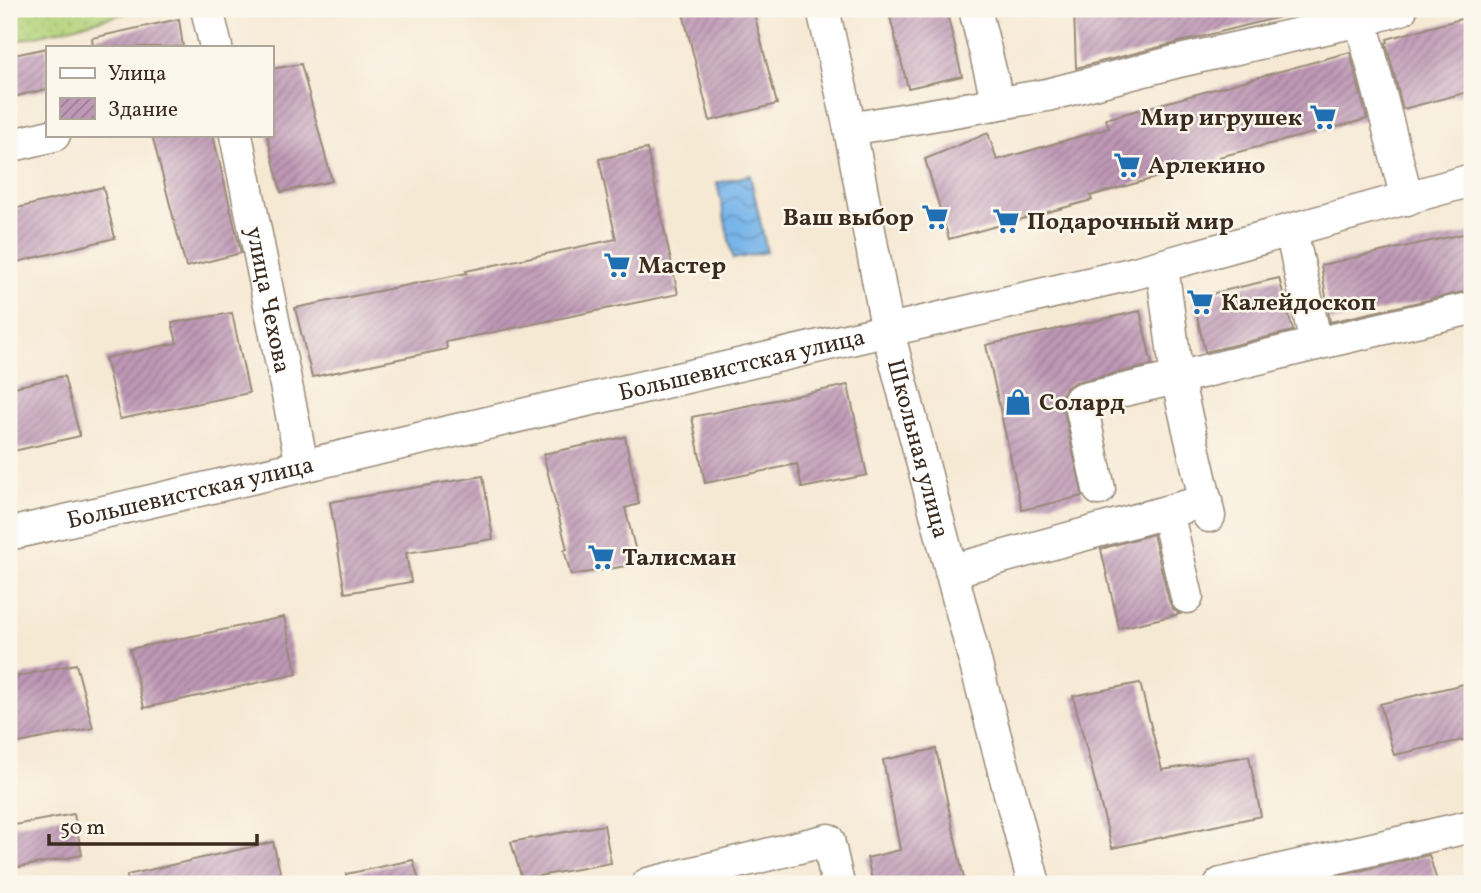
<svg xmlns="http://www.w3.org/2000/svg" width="1481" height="893" viewBox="0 0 1481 893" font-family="Vollkorn,serif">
<defs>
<pattern id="grass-dots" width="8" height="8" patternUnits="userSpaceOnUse" patternTransform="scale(1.75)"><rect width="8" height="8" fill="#b2d279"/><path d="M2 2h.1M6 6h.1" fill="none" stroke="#9ab468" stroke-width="1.8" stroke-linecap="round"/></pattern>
<pattern id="water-waves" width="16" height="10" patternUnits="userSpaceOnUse" patternTransform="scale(1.75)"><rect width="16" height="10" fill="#78b5ea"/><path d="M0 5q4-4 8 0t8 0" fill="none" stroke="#6493bd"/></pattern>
<pattern id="building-hatch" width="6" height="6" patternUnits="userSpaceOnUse" patternTransform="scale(1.75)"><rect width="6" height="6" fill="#be98b6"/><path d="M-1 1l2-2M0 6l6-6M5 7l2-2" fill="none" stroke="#9c7c93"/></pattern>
</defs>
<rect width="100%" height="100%" fill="#fbf7ec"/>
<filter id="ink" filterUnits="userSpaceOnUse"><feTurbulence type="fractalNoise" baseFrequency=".0143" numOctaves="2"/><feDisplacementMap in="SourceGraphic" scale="14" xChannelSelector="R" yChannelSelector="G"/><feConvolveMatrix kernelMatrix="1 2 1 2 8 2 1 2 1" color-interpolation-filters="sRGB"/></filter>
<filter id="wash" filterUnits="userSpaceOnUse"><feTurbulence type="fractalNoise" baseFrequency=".00686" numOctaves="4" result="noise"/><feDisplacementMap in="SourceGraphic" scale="28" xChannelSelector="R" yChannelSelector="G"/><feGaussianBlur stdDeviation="1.57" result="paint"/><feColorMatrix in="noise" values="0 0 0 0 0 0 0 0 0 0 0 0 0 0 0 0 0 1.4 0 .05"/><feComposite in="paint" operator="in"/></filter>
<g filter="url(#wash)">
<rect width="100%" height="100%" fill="#f6e9d4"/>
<path fill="url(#grass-dots)" stroke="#767e4c" stroke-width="2" d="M 9,9 L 143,9 L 9,43 Z"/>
<path fill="url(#water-waves)" stroke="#5a7084" stroke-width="2" d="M 750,175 L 767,252 L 733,259 L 717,183 Z"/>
<g id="blocks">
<path fill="url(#building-hatch)" d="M 682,9 L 753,9 L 777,104 L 710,121 Z
M 888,9 L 946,9 L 962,76 L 908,88 Z
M 1074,9 L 1107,9 L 1108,13 L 1128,9 L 1279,9 L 1280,17 L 1076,68 Z
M 1472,16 L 1472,91 L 1403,109 L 1386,43 L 1388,42 L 1387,39 Z
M 179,19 L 183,47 L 93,47 L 92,38 Z
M 47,48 L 47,89 L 9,98 L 9,56 Z
M 1350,52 L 1367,119 L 1219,157 L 1220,160 L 1090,196 L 1092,200 L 949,239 L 925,159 L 988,133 L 997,160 L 1109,128 L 1106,119 Z
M 301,64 L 332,181 L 281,192 L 267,135 L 271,135 L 271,69 Z
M 152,135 L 213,135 L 241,253 L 186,267 Z
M 647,149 L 678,294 L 446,342 L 447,349 L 312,377 L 295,308 L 467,273 L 466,271 L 616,239 L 599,159 Z
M 103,187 L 115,238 L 9,264 L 9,210 Z
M 1472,232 L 1472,290 L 1330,322 L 1321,265 Z
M 1279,278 L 1293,331 L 1205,352 L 1193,298 Z
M 1140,311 L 1152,365 L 1076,382 L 1067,387 L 1062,395 L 1062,404 L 1083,496 L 1022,510 L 986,345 Z
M 232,313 L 249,393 L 120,419 L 105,358 L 177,343 L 172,323 Z
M 64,376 L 80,436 L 9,452 L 9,388 Z
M 848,385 L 867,475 L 802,488 L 797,464 L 705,483 L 692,417 Z
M 625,437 L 639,504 L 625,508 L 639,564 L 571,575 L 564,550 L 567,549 L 543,454 Z
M 483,476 L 493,539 L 406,553 L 411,582 L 345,593 L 330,502 Z
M 1153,534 L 1169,601 L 1173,609 L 1180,614 L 1119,628 L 1101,549 Z
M 284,617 L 297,674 L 144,708 L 130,649 Z
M 76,664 L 93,728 L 9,745 L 9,678 Z
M 1472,682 L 1472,738 L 1394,755 L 1380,704 Z
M 1140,683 L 1162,770 L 1249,756 L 1261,816 L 1112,848 L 1073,696 Z
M 936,749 L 965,884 L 873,884 L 867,858 L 900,850 L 883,760 Z
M 74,814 L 82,855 L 9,869 L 9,826 Z
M 604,825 L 611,863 L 522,879 L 511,842 Z
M 273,842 L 283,884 L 128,884 L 127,875 Z
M 1429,855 L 1438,884 L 1306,884 L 1306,883 Z
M 413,860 L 420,884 L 347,884 L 346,874 Z"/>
</g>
</g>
<g filter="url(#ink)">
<use href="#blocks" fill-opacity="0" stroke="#988a79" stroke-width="2"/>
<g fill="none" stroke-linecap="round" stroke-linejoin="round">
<defs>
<g id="minor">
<path d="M 207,9 L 216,47"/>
<path id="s1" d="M 823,9 L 850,129 L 888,332 L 1034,884"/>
<path d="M 975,9 L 998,103"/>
<path d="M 1401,9 L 1361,20 L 1407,199"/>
<path d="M 850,129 L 1047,95 L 1175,62 L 1361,20"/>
<path id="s2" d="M 236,135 L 302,465"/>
<path d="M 9,146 L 54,135"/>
<path d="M 1316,344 L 1472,308"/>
<path d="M 1099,489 L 1080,400 L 1177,378 L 1162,266"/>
<path d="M 1167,512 L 1187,597"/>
<path d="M 1209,516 L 1177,378 L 1316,344 L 1291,230"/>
<path id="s3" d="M 9,534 L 1135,273 L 1472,180"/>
<path d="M 951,571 L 1206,501"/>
<path d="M 648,884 L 828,840 L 838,884"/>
<path d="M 1221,884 L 1472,826"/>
</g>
</defs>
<use href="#minor" stroke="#988a79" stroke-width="35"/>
<use href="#minor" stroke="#fff" stroke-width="32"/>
</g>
</g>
<defs>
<symbol id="supermarket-bare" viewBox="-9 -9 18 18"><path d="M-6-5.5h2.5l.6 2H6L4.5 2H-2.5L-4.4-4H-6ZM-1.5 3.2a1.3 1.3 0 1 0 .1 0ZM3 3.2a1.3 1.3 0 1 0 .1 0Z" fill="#1f6fb2" stroke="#fbf7ec" stroke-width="2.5" paint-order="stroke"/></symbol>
<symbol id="shop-bare" viewBox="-9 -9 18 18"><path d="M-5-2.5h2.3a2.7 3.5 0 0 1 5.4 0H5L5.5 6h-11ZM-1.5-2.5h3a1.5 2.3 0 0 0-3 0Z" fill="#1f6fb2" stroke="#fbf7ec" stroke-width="2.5" paint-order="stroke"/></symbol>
</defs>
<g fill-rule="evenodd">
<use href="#supermarket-bare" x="1304" y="98" width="38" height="38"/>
<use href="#supermarket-bare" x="1108" y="146" width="38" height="38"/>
<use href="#supermarket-bare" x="916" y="198" width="38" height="38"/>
<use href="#supermarket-bare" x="987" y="202" width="38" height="38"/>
<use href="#supermarket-bare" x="598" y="246" width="38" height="38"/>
<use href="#supermarket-bare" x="1181" y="283" width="38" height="38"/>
<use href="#shop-bare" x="999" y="383" width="38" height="38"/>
<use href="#supermarket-bare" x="582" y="538" width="38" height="38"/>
</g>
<g text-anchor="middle" stroke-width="5" stroke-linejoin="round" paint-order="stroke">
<g font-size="24" font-weight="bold" fill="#3b2a1e" stroke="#fbf7ec" text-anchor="start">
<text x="1302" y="125" text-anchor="end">Мир игрушек</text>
<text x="1148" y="173">Арлекино</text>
<text x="914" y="225" text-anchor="end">Ваш выбор</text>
<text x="1027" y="229">Подарочный мир</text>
<text x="638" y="273">Мастер</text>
<text x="1221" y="310">Калейдоскоп</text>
<text x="1039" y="410">Солард</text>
<text x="622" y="565">Талисман</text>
</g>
<g font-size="24" fill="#3b2a1e" stroke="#fbf7ec">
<text dy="8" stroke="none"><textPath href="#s2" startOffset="168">улица Чехова</textPath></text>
<text dy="8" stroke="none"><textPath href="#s3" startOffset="752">Большевистская улица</textPath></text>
<text dy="8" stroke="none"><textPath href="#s1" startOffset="450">Школьная улица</textPath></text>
<text dy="8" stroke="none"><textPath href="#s3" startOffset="186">Большевистская улица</textPath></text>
</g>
</g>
<rect width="1481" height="893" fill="none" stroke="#fbf7ec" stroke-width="35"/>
<rect x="46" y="46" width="228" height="91" fill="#fbf7ec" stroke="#aea59a" stroke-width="2"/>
<rect x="60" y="68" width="35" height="10" fill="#ffffff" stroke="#aea59a" stroke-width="2"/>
<text x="108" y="80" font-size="21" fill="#3b2a1e">Улица</text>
<rect x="60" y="98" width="35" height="21" fill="url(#building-hatch)" stroke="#aea59a" stroke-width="2"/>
<text x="108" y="116" font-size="21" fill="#3b2a1e">Здание</text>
<path d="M49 834v10h208v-10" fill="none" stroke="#3b2a1e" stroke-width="3.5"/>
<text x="60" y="834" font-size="21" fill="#3b2a1e" stroke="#fbf7ec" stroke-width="5" paint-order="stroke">50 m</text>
</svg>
